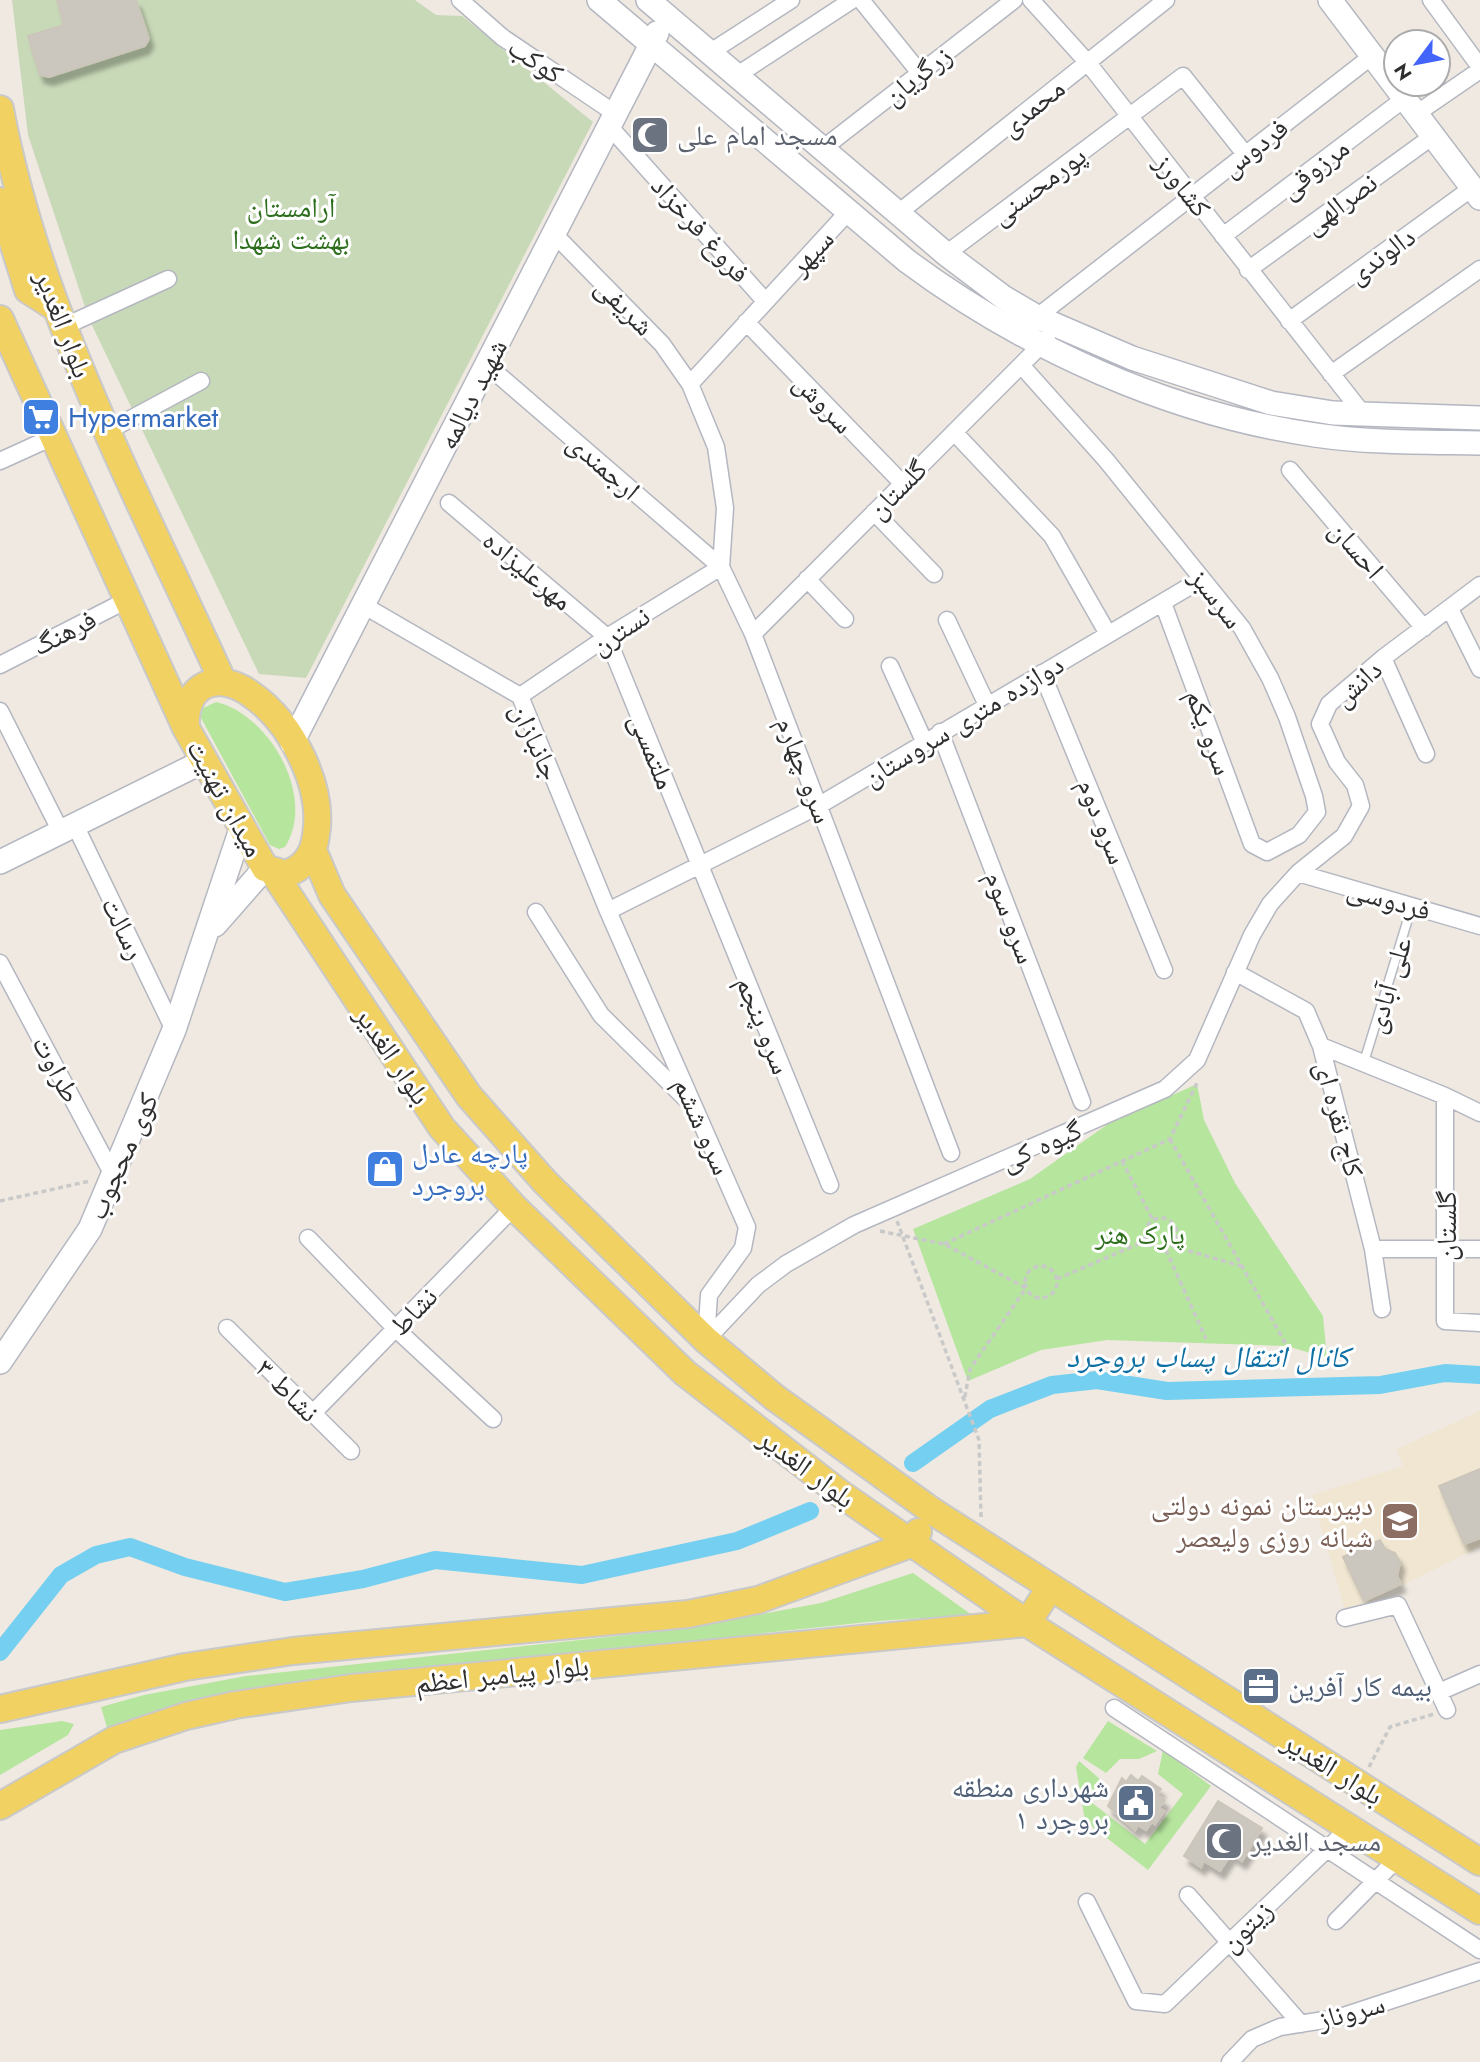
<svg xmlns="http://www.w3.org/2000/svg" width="1480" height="2062" viewBox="0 0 1480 2062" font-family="Jost,'Noto Naskh Arabic',sans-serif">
<defs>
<filter id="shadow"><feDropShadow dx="4.5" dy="8" stdDeviation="2" flood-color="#0004"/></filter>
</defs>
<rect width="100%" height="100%" fill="#efe9e1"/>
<path fill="#f0e6d1" d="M 1480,1411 L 1480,1547 L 1346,1613 L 1312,1495 L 1403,1466 L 1397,1449 Z"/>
<path fill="#b6e59e" d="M 216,702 C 269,714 317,797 285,847 L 279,849 L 270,845 L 201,718 L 201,709 Z
M 1197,1084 L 1204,1120 L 1235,1183 L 1323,1316 L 1327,1358 L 1287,1346 L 1107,1340 L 1041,1350 L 968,1381 L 913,1229 L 1030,1179 L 1108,1124 Z
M 913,1573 L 979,1620 C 929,1615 881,1621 831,1626 C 751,1634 673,1644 593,1653 C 431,1672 261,1667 108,1731 L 101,1707 L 144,1695 L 246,1676 L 682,1629 L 821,1603 Z
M 62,1721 L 74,1724 L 68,1735 L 0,1775 L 0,1730 Z
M 1108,1721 L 1157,1751 L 1139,1759 L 1120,1759 L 1106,1773 L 1083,1758 Z
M 1163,1750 L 1211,1786 L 1148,1870 L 1085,1821 L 1076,1767 L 1079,1761 L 1101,1780 L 1091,1802 L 1145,1844 L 1183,1794 L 1158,1774 Z"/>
<path fill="#c8d9b8" d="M 12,0 L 415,0 L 436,15 L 462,16 L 593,122 L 306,678 L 259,674 L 89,319 L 28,135 Z"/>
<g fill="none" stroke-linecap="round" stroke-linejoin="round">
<path stroke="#75cff0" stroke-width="18" d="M 913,1463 L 990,1409 L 1052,1385 L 1097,1380 L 1167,1391 L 1380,1385 L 1445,1373 L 1480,1375
M 0,1652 L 61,1575 L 96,1555 L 130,1547 L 185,1567 L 285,1592 L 363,1579 L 435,1560 L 582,1575 L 737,1541 L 810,1511"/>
</g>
<path fill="#cbc7bf" stroke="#cbc5ba" stroke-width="2" filter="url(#shadow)" d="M 57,0 L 136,0 L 149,39 L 145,46 L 49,77 L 40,75 L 28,36 L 64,25 Z
M 1480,1469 L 1480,1538 L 1464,1544 L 1439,1486 Z
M 1380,1540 L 1385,1549 L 1395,1553 L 1400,1562 L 1397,1576 L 1401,1584 L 1364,1601 L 1343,1557 Z
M 1131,1775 L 1138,1781 L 1142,1776 L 1161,1789 L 1157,1795 L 1165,1800 L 1159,1808 L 1164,1811 L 1155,1824 L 1152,1822 L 1146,1830 L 1138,1825 L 1135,1830 L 1108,1806 L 1122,1778 L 1126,1782 Z
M 1218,1801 L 1262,1828 L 1242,1861 L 1231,1854 L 1220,1871 L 1204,1861 L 1201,1867 L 1184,1856 Z"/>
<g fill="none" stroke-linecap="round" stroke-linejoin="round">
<defs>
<path id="lane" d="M 1363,1065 L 1412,906"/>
<path id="street" d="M 460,0 L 502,37 L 616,114
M 861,0 L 920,73
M 1031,0 L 1088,63 L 1363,414
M 1431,0 L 1480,67
M 709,53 L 791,0
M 736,76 L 852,0
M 1416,114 L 1480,70
M 610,127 L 765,301
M 821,150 L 1014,0
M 897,214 L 1166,0
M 554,234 L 662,344 L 690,384 L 716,447 L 725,508 L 721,567 L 753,634 L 951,1153
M 1223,236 L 1404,99
M 946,254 L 1183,76 L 1245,154
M 1248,270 L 1433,136
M 1037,317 L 1372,56
M 1289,321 L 1472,188
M 746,322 L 903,484
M 63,327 L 168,279
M 487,365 L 721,567 L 607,637 L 520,696
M 1021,365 L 1106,460 L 1242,628 L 1270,678 L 1287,717 L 1314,796 L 1317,812 L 1299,835 L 1267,852 L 1252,844 L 1163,603
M 1331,374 L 1480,269
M 690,384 L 847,213
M 108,431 L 201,381
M 954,432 L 1052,536 L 1108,634
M 0,461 L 55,436
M 1290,470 L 1424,628
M 449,503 L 607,637 L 830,1185
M 874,512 L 934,574
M 807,579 L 845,619
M 363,605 L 520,696 L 608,911 L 747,1227 L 743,1248 L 709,1295 L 706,1340
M 1450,609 L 1480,669
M 947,620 L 987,705
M 753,634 L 1047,339
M 1383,658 L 1426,754
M 0,665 L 129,599
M 890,666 L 924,741
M 1042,673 L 1164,970
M 0,711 L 61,832
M 940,732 L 1082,1102
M 75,825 L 174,1030
M 1298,873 L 1480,926
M 608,911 L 818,806 L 1202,579
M 536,912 L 601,1015 L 689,1102
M 0,963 L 113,1175
M 1235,972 L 1306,1011 L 1321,1046 L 1373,1249 L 1382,1309
M 1321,1046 L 1445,1096 L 1480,1113
M 1445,1096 L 1445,1321 L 1480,1323
M 308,1238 L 396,1329 L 493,1419
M 1373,1249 L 1480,1249
M 227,1328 L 351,1451
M 706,1340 L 758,1285 L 786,1264 L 854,1225 L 1165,1089 L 1197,1060 L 1252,935 L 1270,904 L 1298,873 L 1344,836 L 1361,806 L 1355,785 L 1337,762 L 1320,724 L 1329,704 L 1383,658 L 1480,585
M 312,1414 L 514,1207
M 1345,1618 L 1398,1605 L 1447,1710
M 1439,1692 L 1480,1674
M 1114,1708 L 1480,1950
M 1188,1895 L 1301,2024
M 1087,1902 L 1136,2001 L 1165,2004 L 1348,1829
M 1336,1921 L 1397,1859
M 1230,2062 L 1252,2039 L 1280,2027 L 1337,2018 L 1480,1971"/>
<path id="secondary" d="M 599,0 L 907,261 C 1024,348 1170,414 1315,435 C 1369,443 1425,442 1480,443
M 648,0 L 946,254 L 1003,297 L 1037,317 L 1132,358 L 1271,403 L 1333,413 L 1480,418
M 1330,0 L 1480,198
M 292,743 L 657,33
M 0,862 L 202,762
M 215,925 L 265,868
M 0,1362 L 90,1229 L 174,1030 L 241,829"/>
<path id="primary" d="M 0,109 C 38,312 139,496 223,682
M 0,201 L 28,290 L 56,308
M 0,319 L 186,728 L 265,868 L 285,874 C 304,869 314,853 316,835 C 324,787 292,723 252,695 C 218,669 183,684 186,728
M 313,850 L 332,895 L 469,1096 L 545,1182 L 706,1340 L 774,1397 L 932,1511 L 1480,1862
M 273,872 L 442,1128 L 514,1207 L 685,1373 L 841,1494 L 1027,1623 L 1480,1911
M 0,1709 L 185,1667 L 293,1651 L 688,1614 L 758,1600 L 911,1544 L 918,1532
M 0,1806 L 114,1740 L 186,1716 L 235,1705 L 351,1688 L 1027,1623 L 1050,1588"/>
</defs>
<use href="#lane" stroke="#b4b7c1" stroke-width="11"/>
<use href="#street" stroke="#b4b7c1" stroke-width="19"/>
<use href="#secondary" stroke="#b4b7c1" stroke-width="26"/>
<use href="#primary" stroke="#c9c9c9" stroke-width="30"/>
<path stroke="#c9c9c9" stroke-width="3.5" stroke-dasharray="5 3.5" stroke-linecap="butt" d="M 1170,1139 L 1287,1346
M 1122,1161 L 1153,1220
M 0,1201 L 90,1181
M1145 1234a16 16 0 1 1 32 0a16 16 0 1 1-32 0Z
M 897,1221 L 979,1440 L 981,1517
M 880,1231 L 944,1244 L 1026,1288 L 970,1369 L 964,1401
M 944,1244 L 1170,1139 L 1197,1083
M 1172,1246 L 1241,1266
M 1166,1250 L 1206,1339
M1025 1282a16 16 0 1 1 32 0a16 16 0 1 1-32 0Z
M 1057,1279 L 1145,1241
M 1369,1767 L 1390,1727 L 1434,1714"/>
<use href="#lane" stroke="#fff" stroke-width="8"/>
<use href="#street" stroke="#fff" stroke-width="16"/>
<use href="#secondary" stroke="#fff" stroke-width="23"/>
<use href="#primary" stroke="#f2d163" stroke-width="26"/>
</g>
<defs>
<symbol id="mosque-square" viewBox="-11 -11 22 22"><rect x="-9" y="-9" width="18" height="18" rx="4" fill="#6b7280" stroke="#fff"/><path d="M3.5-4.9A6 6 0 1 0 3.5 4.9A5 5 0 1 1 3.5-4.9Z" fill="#fff"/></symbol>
<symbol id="supermarket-square" viewBox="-11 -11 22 22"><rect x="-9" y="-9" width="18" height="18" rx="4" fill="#3f7fe0" stroke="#fff"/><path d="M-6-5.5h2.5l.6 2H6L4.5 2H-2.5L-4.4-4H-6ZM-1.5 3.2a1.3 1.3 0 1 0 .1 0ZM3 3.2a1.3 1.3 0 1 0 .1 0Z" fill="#fff"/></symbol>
<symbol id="shop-square" viewBox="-11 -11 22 22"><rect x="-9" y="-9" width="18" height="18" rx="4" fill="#3f7fe0" stroke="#fff"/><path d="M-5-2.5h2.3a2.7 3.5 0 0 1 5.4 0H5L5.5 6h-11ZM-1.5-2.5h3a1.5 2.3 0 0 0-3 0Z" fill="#fff"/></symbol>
<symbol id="school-square" viewBox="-11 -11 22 22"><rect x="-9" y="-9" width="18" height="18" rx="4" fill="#8d6e63" stroke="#fff"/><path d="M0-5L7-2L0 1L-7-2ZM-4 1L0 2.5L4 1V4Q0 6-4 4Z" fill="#fff"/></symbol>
<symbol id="office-square" viewBox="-11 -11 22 22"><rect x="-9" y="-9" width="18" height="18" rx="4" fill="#5c6f8a" stroke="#fff"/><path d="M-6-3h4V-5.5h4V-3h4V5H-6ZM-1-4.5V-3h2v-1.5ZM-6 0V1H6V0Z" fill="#fff"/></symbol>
<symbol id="civic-square" viewBox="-11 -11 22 22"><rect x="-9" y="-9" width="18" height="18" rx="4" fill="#5c6f8a" stroke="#fff"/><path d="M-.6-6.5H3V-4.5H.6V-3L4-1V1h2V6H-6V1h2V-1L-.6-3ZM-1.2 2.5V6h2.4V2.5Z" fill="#fff"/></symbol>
</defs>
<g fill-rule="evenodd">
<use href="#mosque-square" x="628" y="113" width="44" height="44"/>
<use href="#supermarket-square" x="19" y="395" width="44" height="44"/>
<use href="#shop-square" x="363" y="1147" width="44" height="44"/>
<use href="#school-square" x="1378" y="1499" width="44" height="44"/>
<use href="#office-square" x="1239" y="1664" width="44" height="44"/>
<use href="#civic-square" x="1114" y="1781" width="44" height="44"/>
<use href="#mosque-square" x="1202" y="1819" width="44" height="44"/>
</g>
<g text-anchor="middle" stroke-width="6" stroke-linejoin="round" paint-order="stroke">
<g font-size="28" fill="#2e2e2e" stroke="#fff">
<text transform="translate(536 60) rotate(34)" y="10">کوکب</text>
<text transform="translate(917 75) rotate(-38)" y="10">زرگریان</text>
<text transform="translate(1032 107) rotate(-39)" y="10">محمدی</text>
<text transform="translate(1254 147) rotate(-38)" y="10">فردوس</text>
<text transform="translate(1314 168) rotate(-38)" y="10">مرزوقی</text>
<text transform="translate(1038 185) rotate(-37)" y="10">پورمحسنی</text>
<text transform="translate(1183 185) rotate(52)" y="10">کشاورز</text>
<text transform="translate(1340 203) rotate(-36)" y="10">نصرالهی</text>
<text transform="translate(701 229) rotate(48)" y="10">فروغ فرخزاد</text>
<text transform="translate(811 252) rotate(-47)" y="10">سپهر</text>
<text transform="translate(1381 255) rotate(-36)" y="10">دالوندی</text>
<text transform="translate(625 306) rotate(45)" y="10">شریفی</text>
<text transform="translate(64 324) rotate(69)" y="10">بلوار الغدیر</text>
<text transform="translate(472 394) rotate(-63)" y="10">شهید دیالمه</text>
<text transform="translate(824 403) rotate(46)" y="10">سروش</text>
<text transform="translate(604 466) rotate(41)" y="10">ارجمندی</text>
<text transform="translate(897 489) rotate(-45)" y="10">گلستان</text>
<text transform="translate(1357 549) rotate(49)" y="10">احسان</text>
<text transform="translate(528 570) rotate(40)" y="10">مهرعلیزاده</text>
<text transform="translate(1217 598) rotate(52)" y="10">سرسبز</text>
<text transform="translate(620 630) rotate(-33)" y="10">نسترن</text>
<text transform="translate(64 632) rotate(-27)" y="10">فرهنگ</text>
<text transform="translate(1357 683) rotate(-42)" y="10">دانش</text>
<text transform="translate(963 720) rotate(-31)" y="10">دوازده متری سروستان</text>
<text transform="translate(1210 732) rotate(70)" y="10">سرو یکم</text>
<text transform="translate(536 741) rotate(65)" y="10">جانبازان</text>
<text transform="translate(653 751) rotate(68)" y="10">ملتمسی</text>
<text transform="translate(805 770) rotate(69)" y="10">سرو چهارم</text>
<text transform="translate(226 798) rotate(61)" y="10">میدان تهنیت</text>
<text transform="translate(1103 821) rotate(68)" y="10">سرو دوم</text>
<text transform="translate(1389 899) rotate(16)" y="10">فردوسی</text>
<text transform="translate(1011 917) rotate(69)" y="10">سرو سوم</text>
<text transform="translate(124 928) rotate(64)" y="10">رسالت</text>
<text transform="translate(1388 985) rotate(-73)" y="10">علی آبادی</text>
<text transform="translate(764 1025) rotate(68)" y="10">سرو پنجم</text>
<text transform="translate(393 1055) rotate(56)" y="10">بلوار الغدیر</text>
<text transform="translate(57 1069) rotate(62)" y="10">طراوت</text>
<text transform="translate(1340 1119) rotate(75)" y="10">کاج نقره ای</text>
<text transform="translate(703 1126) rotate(66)" y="10">سرو ششم</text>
<text transform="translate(1041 1145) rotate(-24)" y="10">گیوه کی</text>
<text transform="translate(122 1156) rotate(-66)" y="10">کوی محجوب</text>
<text transform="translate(1446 1226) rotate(-90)" y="10">گلستان</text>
<text transform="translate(413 1311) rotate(-46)" y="10">نشاط</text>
<text transform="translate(288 1390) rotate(45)" y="10">نشاط ۳</text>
<text transform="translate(807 1468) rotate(37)" y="10">بلوار الغدیر</text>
<text transform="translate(502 1674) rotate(-6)" y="10">بلوار پیامبر اعظم</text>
<text transform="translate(1333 1768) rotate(32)" y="10">بلوار الغدیر</text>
<text transform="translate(1246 1926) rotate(-44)" y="10">زیتون</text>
<text transform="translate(1351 2011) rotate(-15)" y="10">سروناز</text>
</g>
<g font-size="28" fill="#5b616d" stroke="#fff" text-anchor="start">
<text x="677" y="145">مسجد امام علی</text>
<text x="1251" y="1851">مسجد الغدیر</text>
</g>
<g font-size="28" fill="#2c6e1b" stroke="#fff">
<text x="291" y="217">آرامستان<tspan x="291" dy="32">بهشت شهدا</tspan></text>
<text x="1140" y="1244">پارک هنر</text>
</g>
<g font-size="28" fill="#366cbe" stroke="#fff" text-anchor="start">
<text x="68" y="427">Hypermarket</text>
<text x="412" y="1163">پارچه عادل<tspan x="412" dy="32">بروجرد</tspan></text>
</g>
<g font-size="28" fill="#785e54" stroke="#fff" text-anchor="end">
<text x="1373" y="1515">دبیرستان نمونه دولتی<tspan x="1373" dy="32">شبانه روزی ولیعصر</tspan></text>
</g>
<g font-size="28" fill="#4e5e75" stroke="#fff" text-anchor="start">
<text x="1288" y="1696">بیمه کار آفرین</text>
<text x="1109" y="1797" text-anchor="end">شهرداری منطقه<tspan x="1109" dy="32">۱ بروجرد</tspan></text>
</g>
<g font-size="30" font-style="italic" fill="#0d6fa3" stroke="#fff">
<text x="1208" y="1367">کانال انتقال پساب بروجرد</text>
</g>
</g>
<g transform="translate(1417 63) rotate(238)"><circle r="33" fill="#ffffff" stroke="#ababab" stroke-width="2"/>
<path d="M0-5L12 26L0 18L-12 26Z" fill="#4264fb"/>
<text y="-10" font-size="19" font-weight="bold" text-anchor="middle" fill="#2e2e2e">N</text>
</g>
</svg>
